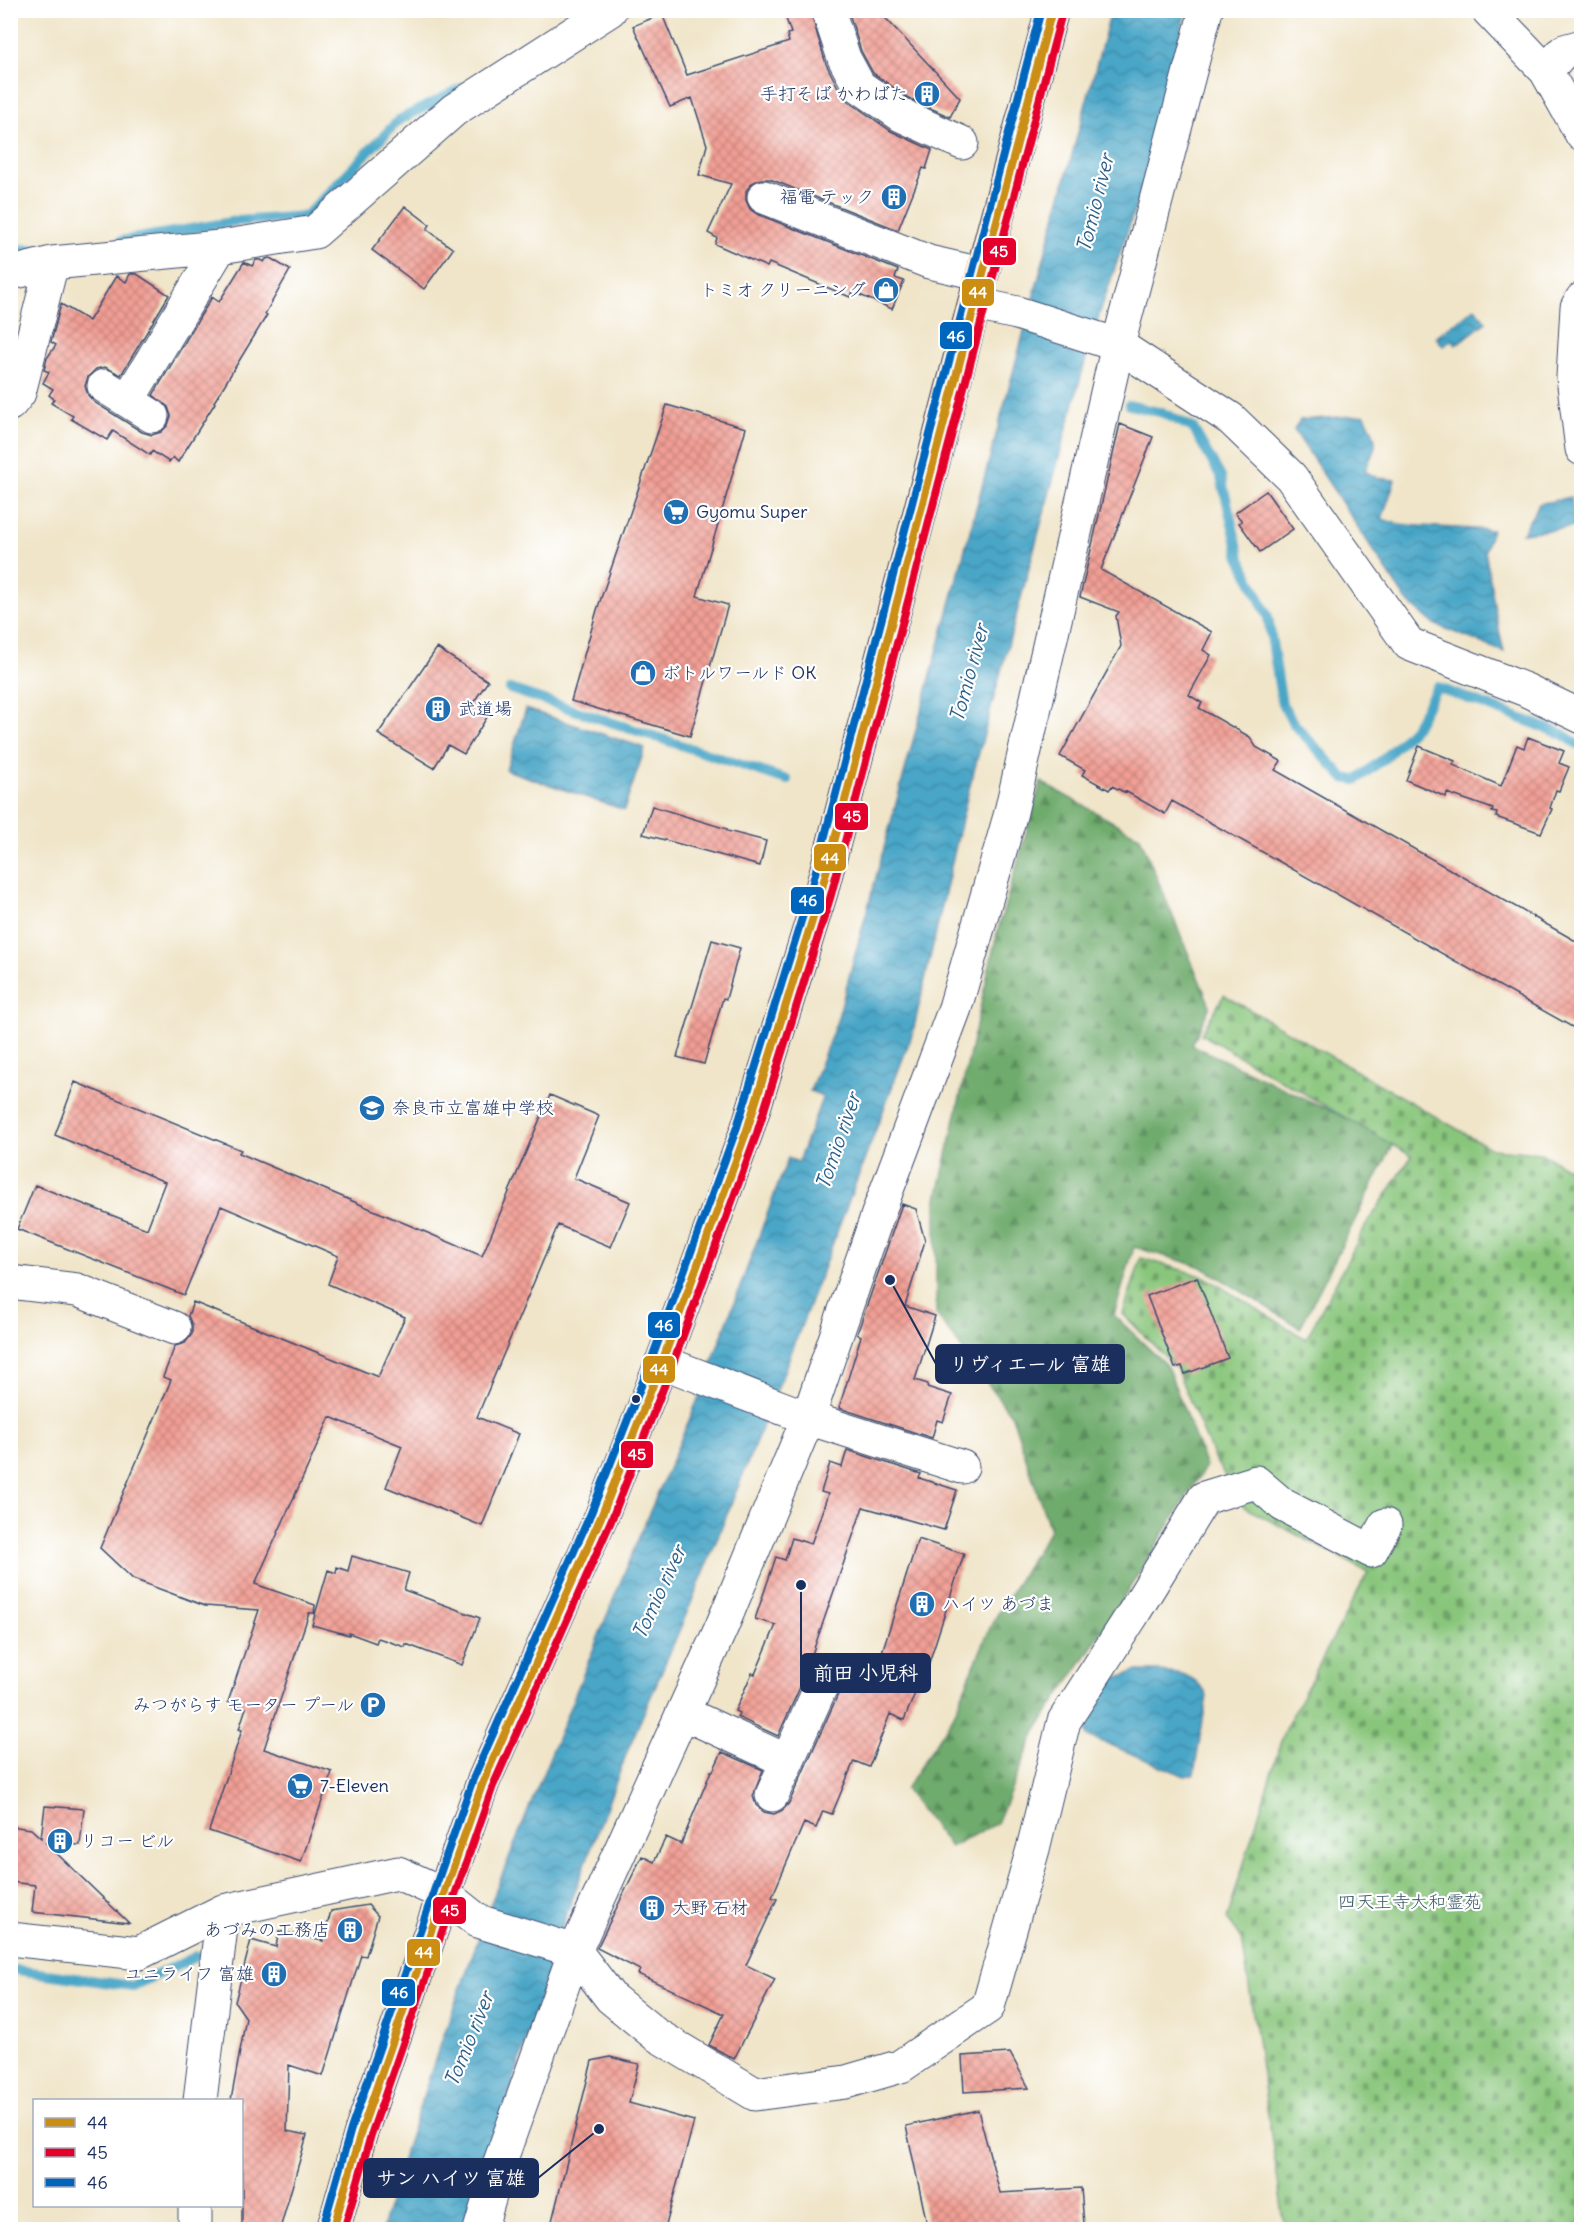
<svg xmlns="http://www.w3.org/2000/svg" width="1592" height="2240" viewBox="0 0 1592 2240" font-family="Delius,'Klee One',sans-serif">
<defs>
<pattern id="forest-firs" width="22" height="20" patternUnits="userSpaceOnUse" patternTransform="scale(1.5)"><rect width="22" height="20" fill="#6eab6c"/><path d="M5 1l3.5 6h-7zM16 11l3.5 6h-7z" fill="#5a8c5c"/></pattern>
<pattern id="cemetery-stones" width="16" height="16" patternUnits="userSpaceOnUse" patternTransform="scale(1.5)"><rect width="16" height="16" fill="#89c67c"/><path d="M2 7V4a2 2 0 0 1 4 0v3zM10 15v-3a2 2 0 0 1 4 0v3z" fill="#6fa169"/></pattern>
<pattern id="water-waves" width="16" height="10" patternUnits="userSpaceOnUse" patternTransform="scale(1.5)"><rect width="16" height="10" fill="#48a6c7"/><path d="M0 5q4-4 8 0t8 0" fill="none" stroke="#3b88a5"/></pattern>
<pattern id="building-cross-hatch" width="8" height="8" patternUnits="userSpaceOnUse" patternTransform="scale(1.5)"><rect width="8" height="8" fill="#f29f94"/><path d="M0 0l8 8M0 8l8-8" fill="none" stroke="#c3827c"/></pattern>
</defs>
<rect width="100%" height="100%" fill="#fff"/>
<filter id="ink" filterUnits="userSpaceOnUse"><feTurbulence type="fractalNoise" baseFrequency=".0167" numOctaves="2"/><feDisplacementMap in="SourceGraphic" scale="12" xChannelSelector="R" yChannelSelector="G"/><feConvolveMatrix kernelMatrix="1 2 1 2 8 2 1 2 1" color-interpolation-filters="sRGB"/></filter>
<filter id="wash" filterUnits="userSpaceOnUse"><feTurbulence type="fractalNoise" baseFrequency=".008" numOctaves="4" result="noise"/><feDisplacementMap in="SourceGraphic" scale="24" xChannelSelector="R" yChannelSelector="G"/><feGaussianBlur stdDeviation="1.35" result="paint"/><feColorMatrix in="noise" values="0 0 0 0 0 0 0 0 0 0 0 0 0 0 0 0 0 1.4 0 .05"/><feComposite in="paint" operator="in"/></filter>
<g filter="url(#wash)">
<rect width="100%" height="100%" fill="#f0e5c9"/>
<path fill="url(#forest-firs)" stroke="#446d65" stroke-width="1.5" d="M 1041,782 L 1140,837 L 1210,1006 L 1192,1045 L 1395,1141 L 1300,1328 L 1202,1267 L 1134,1247 L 1114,1315 L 1167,1366 L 1206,1466 L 1110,1619 L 1037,1729 L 997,1823 L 950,1847 L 905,1789 L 952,1719 L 992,1623 L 1050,1530 L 1012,1416 L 936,1314 L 936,1203 L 997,933 Z"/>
<path fill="url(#cemetery-stones)" stroke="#527a6d" stroke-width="1.5" d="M 1224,995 L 1492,1149 L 1541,1153 L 1581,1176 L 1581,2229 L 1285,2229 L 1242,1939 L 1227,1919 L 1284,1731 L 1368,1572 L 1244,1507 L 1215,1460 L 1176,1368 L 1123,1314 L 1141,1258 L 1205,1277 L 1306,1339 L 1365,1227 L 1412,1156 L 1201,1034 Z"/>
<path fill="url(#water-waves)" stroke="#326a92" stroke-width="1.5" d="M 1111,11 L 1186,11 L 1143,185 L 1092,336 L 968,793 L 913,1032 L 777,1390 L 695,1594 L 627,1752 L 564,1921 L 467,2229 L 382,2230 L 395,2181 L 438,2051 L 494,1895 L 633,1551 L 699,1397 L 788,1158 L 798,1162 L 823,1096 L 810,1091 L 837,1021 Z
M 1475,308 L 1486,322 L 1456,345 L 1452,340 L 1443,346 L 1436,337 Z
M 1365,415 C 1380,444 1377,443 1365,471 L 1377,478 L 1395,480 L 1382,519 L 1401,525 L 1492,530 L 1485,550 L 1496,616 L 1504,652 L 1434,624 L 1406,600 L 1294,430 L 1300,420 Z
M 1571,497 L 1575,527 L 1522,533 L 1539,504 Z
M 526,709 L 645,748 L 624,810 L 506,770 Z
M 1138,1671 C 1164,1671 1194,1668 1207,1696 L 1194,1774 L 1185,1776 L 1088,1736 L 1081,1718 L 1108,1680 Z"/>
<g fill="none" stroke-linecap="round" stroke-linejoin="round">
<path stroke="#48a6c7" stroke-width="10" d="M 121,241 L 237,221 L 306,216 L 399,120 L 466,86
M 10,249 L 52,250
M 1129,405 L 1163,413 L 1193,428 L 1221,477 L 1240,557 L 1268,617 L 1282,704 L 1294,724 L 1344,778 L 1356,780 L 1386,757 L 1416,726 L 1437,687 L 1562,734 L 1582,747
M 510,689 L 787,780
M 10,1969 L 133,1986 L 197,1956"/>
</g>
<g id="blocks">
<path fill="url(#building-cross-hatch)" d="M 783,10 L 810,10 L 826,64 L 842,95 L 848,101 L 891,131 L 932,150 L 926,169 L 923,168 L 898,230 L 770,179 L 761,179 L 752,183 L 746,191 L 746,200 L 750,209 L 757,214 L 898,270 L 895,278 L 904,281 L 892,309 L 853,292 L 850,297 L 769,263 L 767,267 L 715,244 L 717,238 L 708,233 L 731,184 L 699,175 L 707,145 L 692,98 L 670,107 L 633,26 L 662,14 L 687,75 L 789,42 L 787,34 L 791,33 Z
M 848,10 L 878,10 L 960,98 L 950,117 L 910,99 L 873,73 L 861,51 Z
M 405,206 L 430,225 L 427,229 L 453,249 L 424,289 L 372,250 Z
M 270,258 L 290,270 L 265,314 L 267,315 L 214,402 L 215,403 L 178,462 L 173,457 L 169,462 L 152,451 L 150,455 L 113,431 L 107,440 L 71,419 L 73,416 L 51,403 L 54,399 L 49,395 L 53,389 L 43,383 L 49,372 L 44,370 L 47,358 L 56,345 L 51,342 L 61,304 L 89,321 L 116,276 L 126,282 L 130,274 L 137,274 L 169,295 L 121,375 L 105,367 L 96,369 L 88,377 L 85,386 L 88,395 L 94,402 L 142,432 L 152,435 L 161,432 L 168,425 L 171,416 L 168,407 L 153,395 L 201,315 L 212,297 L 219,302 L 244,262 L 252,266 L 256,260 L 260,260 L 264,262 L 266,259 Z
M 667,405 L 746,428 L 697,596 L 728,605 L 690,736 L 571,701 L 597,610 Z
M 1120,424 L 1153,437 L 1101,570 L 1212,632 L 1203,650 L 1211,655 L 1189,695 L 1202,703 L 1199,708 L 1250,737 L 1256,747 L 1281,761 L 1275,770 L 1581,944 L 1581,1032 L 1172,801 L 1165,814 L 1125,791 L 1124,792 L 1112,786 L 1109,790 L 1082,775 L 1085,770 L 1060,756 L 1121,646 L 1116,616 L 1119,612 L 1080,597 Z
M 1266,491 L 1293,529 L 1260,552 L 1239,523 L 1242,521 L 1235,513 Z
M 437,648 L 488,681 L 473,703 L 489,714 L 464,754 L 448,745 L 434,768 L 378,734 Z
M 1528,737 L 1564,751 L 1559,763 L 1569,767 L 1559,791 L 1556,790 L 1550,808 L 1552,809 L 1541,833 L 1496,817 L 1497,813 L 1492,812 L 1493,809 L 1447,793 L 1446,797 L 1406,780 L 1419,746 L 1455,761 L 1453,765 L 1501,786 L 1517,745 L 1524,748 Z
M 652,806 L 727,829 L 727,831 L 766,841 L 760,866 L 643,834 Z
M 712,940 L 740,948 L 726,999 L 723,998 L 704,1064 L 677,1057 Z
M 75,1082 L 241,1150 L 239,1153 L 482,1256 L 550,1095 L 599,1116 L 574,1178 L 630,1202 L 611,1247 L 558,1225 L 477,1417 L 519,1434 L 482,1526 L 386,1487 L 402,1446 L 330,1417 L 255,1584 L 315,1605 L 314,1613 L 309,1613 L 264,1749 L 332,1772 L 301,1862 L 209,1831 L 242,1730 L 239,1729 L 246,1708 L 228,1702 L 259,1610 L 205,1606 L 133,1579 L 100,1548 L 171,1380 L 163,1377 L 175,1346 L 185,1343 L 192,1334 L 192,1325 L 188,1316 L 193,1302 L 378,1377 L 405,1317 L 328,1284 L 338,1256 L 221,1206 L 184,1295 L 17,1229 L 35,1185 L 147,1229 L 165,1182 L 55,1135 Z
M 902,1204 L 916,1209 L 925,1241 L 905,1306 L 935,1316 L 915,1380 L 928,1384 L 927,1387 L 952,1395 L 943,1422 L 937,1420 L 932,1438 L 839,1408 L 861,1336 L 857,1334 Z
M 1197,1277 L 1228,1358 L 1185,1374 L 1182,1366 L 1175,1368 L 1147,1296 Z
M 847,1450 L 921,1474 L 919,1478 L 957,1490 L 944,1530 L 863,1507 L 810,1660 L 819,1664 L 812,1667 L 806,1674 L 778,1736 L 737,1717 L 739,1713 L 735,1711 L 752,1673 L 755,1674 L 776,1625 L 755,1619 L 776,1557 L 785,1560 L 792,1538 L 811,1544 L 828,1494 L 821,1492 L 830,1463 L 842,1467 Z
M 918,1539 L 964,1554 L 927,1669 L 925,1669 L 904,1720 L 890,1714 L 869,1767 L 854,1761 L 832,1814 L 823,1811 L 816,1828 L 804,1823 L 772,1897 L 777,1899 L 746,1965 L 775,1979 L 734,2059 L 709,2045 L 724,2014 L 638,1974 L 640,1970 L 597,1948 L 642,1856 L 654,1862 L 666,1837 L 681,1844 L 711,1771 L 713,1771 L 722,1752 L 763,1770 L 753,1796 L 756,1805 L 764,1812 L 774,1814 L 783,1810 L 789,1803 L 840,1690 L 842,1681 L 839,1672 L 861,1682 L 867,1667 L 876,1671 Z
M 352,1556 L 409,1573 L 404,1590 L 480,1618 L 462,1665 L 406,1644 L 405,1647 L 378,1638 L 376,1643 L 349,1633 L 349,1635 L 312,1625 L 328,1570 L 336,1573 L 337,1567 L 348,1571 Z
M 45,1806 L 84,1809 L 80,1845 L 46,1843 L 129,1923 L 32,1912 L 35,1885 L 10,1882 L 10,1826 L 31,1829 L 41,1838 Z
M 368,1905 L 378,1916 L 366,1956 L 361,1955 L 323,2076 L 289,2065 L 287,2131 L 307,2135 L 280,2229 L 242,2229 L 242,2100 L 231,2100 L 246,2018 L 235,2002 L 251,1940 L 276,1947 L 279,1931 L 323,1941 L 331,1911 Z
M 1010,2053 L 1029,2088 L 964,2092 L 962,2056 Z
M 610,2057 L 639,2064 L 629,2103 L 694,2121 L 665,2229 L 550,2229 L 592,2061 Z
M 978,2110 L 1000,2193 L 1081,2188 L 1084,2224 L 994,2229 L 928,2229 L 906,2126 Z"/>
</g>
</g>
<g filter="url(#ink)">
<use href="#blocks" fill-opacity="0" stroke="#3b4a6e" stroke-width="1.5"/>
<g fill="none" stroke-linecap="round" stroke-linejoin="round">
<defs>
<path id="minor" d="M 828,10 L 844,58 L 859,86 L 901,115 L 962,143
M 1488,10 L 1546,71 L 1582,135
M 1546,71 L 1564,51 L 1582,46
M 764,197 L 929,262 L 982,274
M 10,270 L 16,272 L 52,263 L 220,247 L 315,232 L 454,110 L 610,10
M 1582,299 L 1577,307 L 1573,377 L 1582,449
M 975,304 L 1017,313 L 1118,345 L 1231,419 L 1291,477 L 1409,644 L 1526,690 L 1582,717
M 104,386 L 152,416
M 128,400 L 220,247
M 10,404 L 19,393 L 52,263
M 10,1282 L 77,1290 L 174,1328
M 662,1362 L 808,1418 L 962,1467
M 683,1713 L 787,1761
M 772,1795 L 823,1682
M 10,1939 L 139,1953 L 223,1911 L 398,1873 L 444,1894 L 478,1921 L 575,1951 L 611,1998 L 655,2034 L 755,2094 L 846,2082 L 901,2066 L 988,2007 L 1033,1849 L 1064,1721 L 1133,1614 L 1204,1498 L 1256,1482 L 1283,1505 L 1371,1551 L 1385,1525
M 200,2100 L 223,1911
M 195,2230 L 195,2206
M 480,2230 L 500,2162 L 575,1951 L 722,1626 L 808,1418 L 879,1211 L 955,1008 L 1010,816 L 1118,345 L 1206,10"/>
<path id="major" d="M 333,2230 L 361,2132 L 483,1782 L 601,1517 L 662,1362 L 747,1130 L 821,892 L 982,274 L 1052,10"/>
</defs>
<use href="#minor" stroke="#3b4a6e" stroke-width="35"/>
<use href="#major" stroke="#3b4a6e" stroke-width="35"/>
<use href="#minor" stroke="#fff" stroke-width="33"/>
<use href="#major" stroke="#f7be88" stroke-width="33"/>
<defs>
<path id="bus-1" d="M 333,2230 L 361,2132 L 483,1782 L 601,1517 L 662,1362 L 747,1130 L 821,892 L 1052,10"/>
<path id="bus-2" d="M 344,2230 L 371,2135 L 493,1786 L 611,1521 L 672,1366 L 757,1133 L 831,895 L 1062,13"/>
<path id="bus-3" d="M 323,2227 L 351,2129 L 473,1779 L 591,1513 L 652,1358 L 737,1127 L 811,889 L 1041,10"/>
</defs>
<use href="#bus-1" stroke="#fff" stroke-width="12"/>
<use href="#bus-2" stroke="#fff" stroke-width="12"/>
<use href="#bus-3" stroke="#fff" stroke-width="12"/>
<use href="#bus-1" stroke="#cb8e13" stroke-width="8"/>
<use href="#bus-2" stroke="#e4002b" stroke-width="8"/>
<use href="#bus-3" stroke="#0065bd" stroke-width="8"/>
</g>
</g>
<defs>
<symbol id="building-disc" viewBox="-11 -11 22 22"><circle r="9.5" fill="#1f6fb2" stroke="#fff"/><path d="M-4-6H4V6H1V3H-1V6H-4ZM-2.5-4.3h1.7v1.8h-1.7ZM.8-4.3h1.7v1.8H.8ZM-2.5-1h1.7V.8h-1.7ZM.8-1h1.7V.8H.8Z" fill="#fff"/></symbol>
<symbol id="shop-disc" viewBox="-11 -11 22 22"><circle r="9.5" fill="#1f6fb2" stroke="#fff"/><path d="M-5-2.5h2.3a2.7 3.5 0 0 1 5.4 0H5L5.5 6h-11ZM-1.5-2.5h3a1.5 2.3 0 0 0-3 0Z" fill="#fff"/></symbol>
<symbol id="supermarket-disc" viewBox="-11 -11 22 22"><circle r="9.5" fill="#1f6fb2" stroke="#fff"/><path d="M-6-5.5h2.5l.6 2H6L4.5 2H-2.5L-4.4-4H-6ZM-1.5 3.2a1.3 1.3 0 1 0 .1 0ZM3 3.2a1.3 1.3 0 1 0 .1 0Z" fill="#fff"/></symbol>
<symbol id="school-disc" viewBox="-11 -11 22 22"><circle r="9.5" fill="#1f6fb2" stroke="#fff"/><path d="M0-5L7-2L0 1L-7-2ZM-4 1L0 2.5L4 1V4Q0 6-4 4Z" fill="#fff"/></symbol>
<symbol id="parking-disc" viewBox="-11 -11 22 22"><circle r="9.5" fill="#1f6fb2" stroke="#fff"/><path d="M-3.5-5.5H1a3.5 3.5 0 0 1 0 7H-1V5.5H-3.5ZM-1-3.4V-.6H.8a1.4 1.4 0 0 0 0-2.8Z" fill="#fff"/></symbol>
</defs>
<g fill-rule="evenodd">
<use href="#building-disc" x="912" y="79" width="30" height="30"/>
<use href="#building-disc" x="879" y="182" width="30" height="30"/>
<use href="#shop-disc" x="871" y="275" width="30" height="30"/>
<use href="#supermarket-disc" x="661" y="497" width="30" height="30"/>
<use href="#shop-disc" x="628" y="658" width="30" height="30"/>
<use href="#building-disc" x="423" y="694" width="30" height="30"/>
<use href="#school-disc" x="357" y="1093" width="30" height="30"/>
<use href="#building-disc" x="907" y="1589" width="30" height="30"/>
<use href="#parking-disc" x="358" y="1690" width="30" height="30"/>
<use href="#supermarket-disc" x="285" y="1771" width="30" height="30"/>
<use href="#building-disc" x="45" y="1826" width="30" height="30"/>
<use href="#building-disc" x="637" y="1893" width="30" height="30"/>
<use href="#building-disc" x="335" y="1915" width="30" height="30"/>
<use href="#building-disc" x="259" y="1959" width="30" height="30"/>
</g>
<circle fill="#1b2f5e" stroke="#fff" stroke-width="2" cx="636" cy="1399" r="5"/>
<g text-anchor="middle" stroke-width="4.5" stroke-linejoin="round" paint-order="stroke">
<g font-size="18" fill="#1b2f5e" stroke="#fff" text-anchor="start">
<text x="908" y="100" text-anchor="end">手打そば かわばた</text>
<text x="874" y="203" text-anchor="end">福電 テック</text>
<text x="866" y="296" text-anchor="end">トミオ クリーニング</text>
<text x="696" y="518">Gyomu Super</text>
<text x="662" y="679">ボトルワールド OK</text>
<text x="458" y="715">武道場</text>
<text x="392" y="1114">奈良市立富雄中学校</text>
<text x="942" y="1610">ハイツ あづま</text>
<text x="354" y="1711" text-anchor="end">みつがらす モーター プール</text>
<text x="320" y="1792">7-Eleven</text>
<text x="80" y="1847">リコー ビル</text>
<text x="672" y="1914">大野 石材</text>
<text x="330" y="1936" text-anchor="end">あづみの工務店</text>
<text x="254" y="1980" text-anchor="end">ユニライフ 富雄</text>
</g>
<g font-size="18" fill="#3c5c67" stroke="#fff">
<text x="1410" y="1908">四天王寺大和霊苑</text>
</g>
<g font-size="20" font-style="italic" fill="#2d5f88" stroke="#fff">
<text transform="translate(1095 203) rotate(-76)" y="7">Tomio river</text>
<text transform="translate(969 673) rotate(-75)" y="7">Tomio river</text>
<text transform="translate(838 1141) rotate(-71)" y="7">Tomio river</text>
<text transform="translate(659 1592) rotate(-65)" y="7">Tomio river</text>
<text transform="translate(469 2039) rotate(-68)" y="7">Tomio river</text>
</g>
</g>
<path fill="none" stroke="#1b2f5e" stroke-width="2" d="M890 1280L936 1364M801 1585L801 1673M599 2129L538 2178"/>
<g fill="#1b2f5e" stroke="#fff" stroke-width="2">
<circle cx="890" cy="1280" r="6"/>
<circle cx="801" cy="1585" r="6"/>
<circle cx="599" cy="2129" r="6"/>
</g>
<g fill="#1b2f5e" stroke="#1b2f5e" stroke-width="2">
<rect x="936" y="1345" width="188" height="38" rx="6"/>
<rect x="801" y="1654" width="129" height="38" rx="6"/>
<rect x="364" y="2159" width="174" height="38" rx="6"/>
</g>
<g font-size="20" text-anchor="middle" font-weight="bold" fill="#fff">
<text x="1030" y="1371">リヴィエール 富雄</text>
<text x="866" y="1680">前田 小児科</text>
<text x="451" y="2185">サン ハイツ 富雄</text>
</g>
<g stroke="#fff" stroke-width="2">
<rect x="982" y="237" width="35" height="29" rx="6" fill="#e4002b"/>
<rect x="961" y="278" width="34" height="29" rx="6" fill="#cb8e13"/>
<rect x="939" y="321" width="34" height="29" rx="6" fill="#0065bd"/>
<rect x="834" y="802" width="35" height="29" rx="6" fill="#e4002b"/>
<rect x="813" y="843" width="34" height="29" rx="6" fill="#cb8e13"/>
<rect x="790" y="886" width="35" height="29" rx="6" fill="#0065bd"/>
<rect x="647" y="1311" width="34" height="28" rx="6" fill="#0065bd"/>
<rect x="642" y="1355" width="34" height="29" rx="6" fill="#cb8e13"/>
<rect x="620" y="1440" width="34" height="29" rx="6" fill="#e4002b"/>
<rect x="432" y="1896" width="35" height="29" rx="6" fill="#e4002b"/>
<rect x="406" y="1938" width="35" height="29" rx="6" fill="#cb8e13"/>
<rect x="381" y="1978" width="35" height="29" rx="6" fill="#0065bd"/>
</g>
<g font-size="16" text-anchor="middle" font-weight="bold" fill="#fff">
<text x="999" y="257">45</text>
<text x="978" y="298">44</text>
<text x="956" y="342">46</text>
<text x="852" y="822">45</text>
<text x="830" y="864">44</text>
<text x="808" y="906">46</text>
<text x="664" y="1331">46</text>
<text x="659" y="1375">44</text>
<text x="637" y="1460">45</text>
<text x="450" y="1916">45</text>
<text x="424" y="1958">44</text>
<text x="399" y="1998">46</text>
</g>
<rect width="1592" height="2240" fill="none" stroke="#fff" stroke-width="36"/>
<rect x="33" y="2099" width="210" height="108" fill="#ffffff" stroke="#a4acbf" stroke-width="1.5"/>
<rect x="45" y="2118" width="30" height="9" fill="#cb8e13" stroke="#a4acbf" stroke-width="1.5"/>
<text x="87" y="2129" font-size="18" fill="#1b2f5e">44</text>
<rect x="45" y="2148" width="30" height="9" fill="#e4002b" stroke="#a4acbf" stroke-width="1.5"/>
<text x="87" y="2159" font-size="18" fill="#1b2f5e">45</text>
<rect x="45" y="2178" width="30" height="9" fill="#0065bd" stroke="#a4acbf" stroke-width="1.5"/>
<text x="87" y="2189" font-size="18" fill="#1b2f5e">46</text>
</svg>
